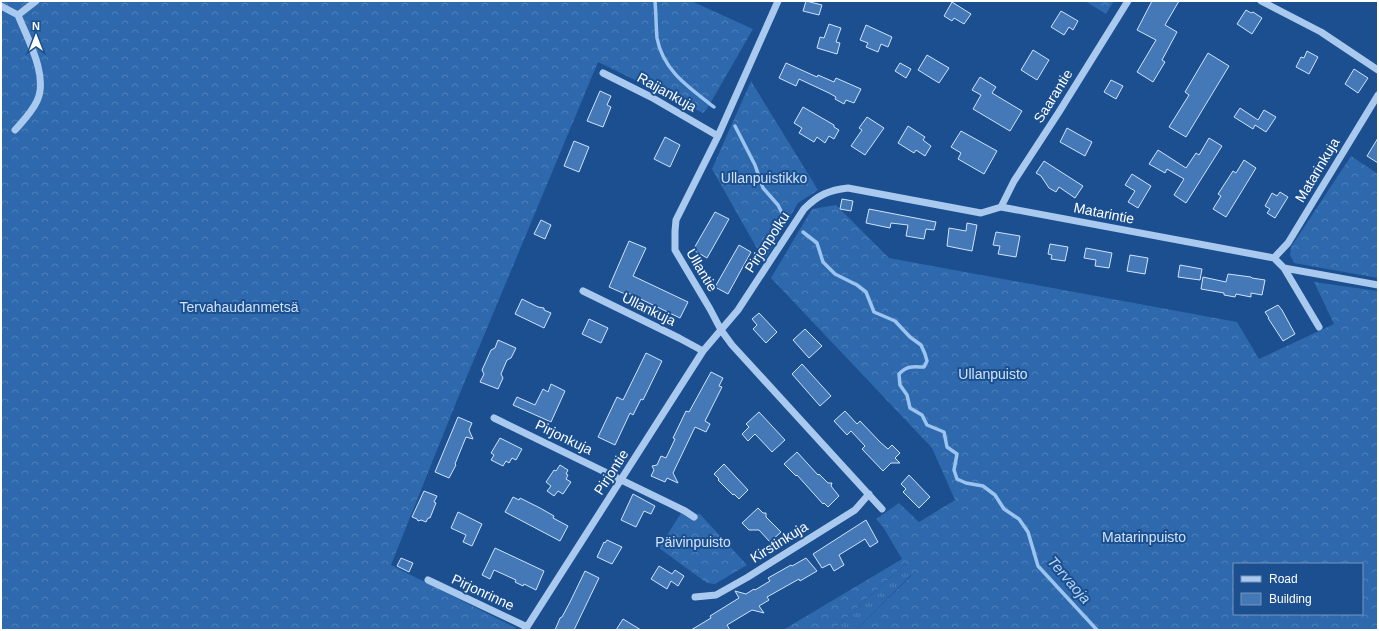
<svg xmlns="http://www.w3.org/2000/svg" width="1379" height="631" viewBox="0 0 1379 631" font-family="Arial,sans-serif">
<defs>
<pattern id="grass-tufts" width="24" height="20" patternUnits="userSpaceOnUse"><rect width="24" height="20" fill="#2e69ad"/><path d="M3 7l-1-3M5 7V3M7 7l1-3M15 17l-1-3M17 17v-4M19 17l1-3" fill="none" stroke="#4d80b9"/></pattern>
<pattern id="forest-crowns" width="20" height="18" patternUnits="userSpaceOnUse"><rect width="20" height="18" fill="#2e69ad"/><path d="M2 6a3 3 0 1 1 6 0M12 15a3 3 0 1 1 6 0" fill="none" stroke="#4d80b9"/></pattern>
</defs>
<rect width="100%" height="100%" fill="#1b4f8f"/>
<path fill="url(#grass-tufts)" d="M 905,564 L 911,575 L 856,630 L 833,630 Z"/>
<path fill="url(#forest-crowns)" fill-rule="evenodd" d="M 1,1 L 691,1 L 753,29 L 707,109 L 703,113 L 598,62 L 455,405 L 391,565 L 516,628 L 515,630 L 1,630 Z
M 1085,1 L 1114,1 L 1106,14 Z
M 751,81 L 818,190 L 798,203 L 764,261 L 712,169 Z
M 1351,156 L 1378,174 L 1378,278 L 1294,263 L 1290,255 L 1291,247 Z
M 836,205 L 889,258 L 1237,322 L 1259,359 L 1334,324 L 1314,282 L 1378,291 L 1378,630 L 856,630 L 911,576 L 905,564 L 833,630 L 783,630 L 902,559 L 883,527 L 876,519 L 899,503 L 919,522 L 955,500 L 932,448 L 771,278 L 812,209 ZM 1234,564 L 1362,564 L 1362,614 L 1234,614 Z
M 681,513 L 700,514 L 747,565 L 715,584 L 707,583 L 659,548 Z"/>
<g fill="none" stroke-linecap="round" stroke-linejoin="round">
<path stroke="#9cc4f0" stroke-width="3.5" d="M 655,1 C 656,13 656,26 657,38 C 663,71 690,88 714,107
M 735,126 L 755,165 L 763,188 L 778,205 L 784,217
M 803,232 L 817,243 L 823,262 L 835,274 L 857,285 L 866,292 L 874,312 L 895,321 L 910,337 L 921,345 L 925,354 L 927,361 L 924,367 C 913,367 908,365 899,374 L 900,385 L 907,395 L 910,408 L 922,415 L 927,425 L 944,432 L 947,447 L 957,454 L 954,470 L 957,479 L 966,483 L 983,486 L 995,495 L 1004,509 L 1019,519 L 1028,532 L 1038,566 L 1097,630"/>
</g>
<path fill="#4478b7" stroke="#cfe3fa" d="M 806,1 L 822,5 L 819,15 L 803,11 Z
M 1152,1 L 1179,1 L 1165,25 L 1177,32 L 1162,60 L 1165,62 L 1153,82 L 1137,72 L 1156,40 L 1137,30 Z
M 952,2 L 971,14 L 964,24 L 954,18 L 952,21 L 944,16 Z
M 1246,10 L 1251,13 L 1253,12 L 1262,18 L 1252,34 L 1237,24 Z
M 1061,11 L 1078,21 L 1073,30 L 1069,27 L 1064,35 L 1051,27 Z
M 829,24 L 841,28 L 836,42 L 840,43 L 837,54 L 817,48 L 820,37 L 824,38 Z
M 866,25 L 892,37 L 888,47 L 881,44 L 878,52 L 866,47 L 868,43 L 860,40 Z
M 1033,50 L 1049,60 L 1037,80 L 1021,70 Z
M 1307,51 L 1318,57 L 1309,74 L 1296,67 L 1301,57 L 1304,58 Z
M 1208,53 L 1229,66 L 1186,137 L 1169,127 L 1189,95 L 1185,92 Z
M 927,55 L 949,68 L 939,83 L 918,70 Z
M 786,63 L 817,77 L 818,75 L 834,82 L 836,78 L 861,89 L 854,103 L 846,100 L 844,104 L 835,99 L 836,97 L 829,93 L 799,79 L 796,86 L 779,78 Z
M 900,63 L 911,69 L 906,78 L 895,71 Z
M 1354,69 L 1368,78 L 1358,93 L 1345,84 Z
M 980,77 L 996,87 L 992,93 L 1022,111 L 1010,131 L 973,109 L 981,95 L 972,90 Z
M 1111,80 L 1123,86 L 1116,99 L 1104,92 Z
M 600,91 L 611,96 L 607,105 L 611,107 L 603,127 L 587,121 Z
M 803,107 L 834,125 L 834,127 L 839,130 L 834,139 L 829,136 L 825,143 L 817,137 L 814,142 L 799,133 L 802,128 L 794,123 Z
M 1240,108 L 1258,120 L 1264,110 L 1276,117 L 1266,132 L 1255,125 L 1253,129 L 1234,117 Z
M 867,117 L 884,128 L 865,155 L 851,146 L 862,130 L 859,128 Z
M 908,126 L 925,137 L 923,140 L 931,146 L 925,156 L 916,150 L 914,153 L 898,143 Z
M 1067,128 L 1092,142 L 1085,156 L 1060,142 Z
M 961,131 L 997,151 L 984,174 L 958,159 L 961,153 L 951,147 Z
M 665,137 L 680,145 L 670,167 L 654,159 Z
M 1209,138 L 1222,146 L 1186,203 L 1174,195 L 1184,179 L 1167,169 L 1165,173 L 1149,164 L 1158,150 L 1186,168 L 1196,153 L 1199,155 Z
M 1378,138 L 1378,163 L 1367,156 Z
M 574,141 L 589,147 L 579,172 L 564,166 Z
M 1244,160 L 1256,168 L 1226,217 L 1213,209 L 1221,196 L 1218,194 L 1233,171 L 1236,173 Z
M 1044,161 L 1083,186 L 1075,198 L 1059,187 L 1056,192 L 1049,188 L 1041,176 L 1036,173 Z
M 1132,174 L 1151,186 L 1138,208 L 1128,202 L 1135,191 L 1125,185 Z
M 1280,192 L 1288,197 L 1275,218 L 1267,213 L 1270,209 L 1265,206 L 1272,193 L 1277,196 Z
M 842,199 L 853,201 L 851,211 L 840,209 Z
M 869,209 L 936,222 L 934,230 L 926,229 L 924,239 L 906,236 L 908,225 L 891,223 L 890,228 L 866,223 Z
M 715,212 L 729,219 L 707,258 L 693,250 Z
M 541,220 L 551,225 L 545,239 L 534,234 Z
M 967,223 L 977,225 L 972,251 L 947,246 L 949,228 L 966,231 Z
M 996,232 L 1020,236 L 1016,257 L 998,254 L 1000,246 L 993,245 Z
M 629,241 L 646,248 L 633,276 L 688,302 L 680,318 L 626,292 L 625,294 L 609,287 Z
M 1050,244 L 1068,247 L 1065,261 L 1051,259 L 1052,255 L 1048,254 Z
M 739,245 L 751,252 L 728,294 L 715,287 Z
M 1086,248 L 1112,253 L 1109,268 L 1095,266 L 1096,260 L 1084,258 Z
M 1130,255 L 1148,258 L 1145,274 L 1127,271 Z
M 1180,265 L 1202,269 L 1200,280 L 1178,277 Z
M 1228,274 L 1251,277 L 1252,278 L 1265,280 L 1262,295 L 1251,293 L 1251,297 L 1236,294 L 1235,297 L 1224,295 L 1224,293 L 1201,289 L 1203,277 L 1226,282 Z
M 522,299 L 538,307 L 544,308 L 544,310 L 551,313 L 544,328 L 515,314 Z
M 1278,305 L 1282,310 L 1295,334 L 1283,341 L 1268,318 L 1269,318 L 1265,312 Z
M 759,313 L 777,332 L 766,343 L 753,329 L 757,325 L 752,319 Z
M 589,319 L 608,328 L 601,343 L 582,334 Z
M 805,329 L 822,346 L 809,358 L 793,340 Z
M 498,340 L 516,348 L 511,358 L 507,360 L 501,374 L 503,378 L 498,389 L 480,382 L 484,374 L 482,370 L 491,350 L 495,348 Z
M 646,353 L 662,361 L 643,400 L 641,399 L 633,415 L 630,413 L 615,445 L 598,437 L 617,397 L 623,400 Z
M 802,364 L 831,396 L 820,406 L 792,374 Z
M 711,372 L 723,378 L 719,386 L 722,387 L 705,421 L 710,424 L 706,432 L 695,427 L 673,473 L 678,483 L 667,478 L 665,482 L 651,476 L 654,470 L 652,466 L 657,465 L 661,456 L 666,458 L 675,439 L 673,438 L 686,411 L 689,412 Z
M 551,384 L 565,391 L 551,422 L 513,405 L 517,397 L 535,405 L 543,389 L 548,392 Z
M 845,411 L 857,424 L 860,421 L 880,442 L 888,449 L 892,445 L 900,453 L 895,458 L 900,463 L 891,463 L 883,471 L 862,449 L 865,446 L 851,431 L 847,435 L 834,421 Z
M 759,412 L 785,440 L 772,452 L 755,434 L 748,441 L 742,434 L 749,427 L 746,424 Z
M 458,417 L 472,423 L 469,430 L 473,439 L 466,437 L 455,464 L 456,465 L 449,478 L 435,472 Z
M 500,438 L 522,449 L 516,460 L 512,458 L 509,463 L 506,461 L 503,466 L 491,460 L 494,455 L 491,453 Z
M 797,452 L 818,475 L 819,474 L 828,483 L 832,483 L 831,486 L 839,496 L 828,507 L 824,503 L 823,504 L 797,475 L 796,476 L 784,464 Z
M 724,464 L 748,490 L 739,499 L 734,494 L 733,495 L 718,480 L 719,479 L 714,474 Z
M 560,465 L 568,470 L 566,474 L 568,475 L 566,479 L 571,482 L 563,494 L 558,491 L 554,496 L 547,491 L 551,486 L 546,482 L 554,470 L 556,471 Z
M 909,475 L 930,497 L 919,508 L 903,492 L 906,489 L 901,484 Z
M 424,491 L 437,496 L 434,502 L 436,503 L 430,518 L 428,518 L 426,522 L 421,520 L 418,521 L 417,519 L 412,517 Z
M 633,494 L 655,506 L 651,514 L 644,511 L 636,527 L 621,520 Z
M 513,497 L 519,500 L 520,498 L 540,508 L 554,516 L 553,518 L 568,526 L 560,541 L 505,512 Z
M 758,508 L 763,513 L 766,513 L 766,517 L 781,532 L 770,542 L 759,530 L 749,530 L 742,523 Z
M 458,512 L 482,524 L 472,546 L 463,542 L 466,535 L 451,528 Z
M 866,520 L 878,542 L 870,547 L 865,539 L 839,555 L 844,565 L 834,571 L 830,564 L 822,568 L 813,554 Z
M 607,540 L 622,547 L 612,564 L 597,557 L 604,542 L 605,543 Z
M 495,548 L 544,571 L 536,590 L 524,584 L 523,586 L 515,582 L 516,580 L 494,570 L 490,579 L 482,575 Z
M 401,558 L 413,563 L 409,572 L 397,566 Z
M 806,558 L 817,571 L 800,581 L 799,579 L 767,597 L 769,600 L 759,606 L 764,613 L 752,610 L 727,625 L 730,630 L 691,630 L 711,618 L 710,616 L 739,598 L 735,591 L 746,594 L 754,589 L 755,590 L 770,581 L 768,578 L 791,565 L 792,566 Z
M 659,566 L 672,574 L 675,570 L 684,576 L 678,586 L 671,581 L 667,589 L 651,579 Z
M 585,571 L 599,578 L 574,630 L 555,630 L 560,618 L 562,617 L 570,602 Z
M 623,619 L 641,630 L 616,630 Z"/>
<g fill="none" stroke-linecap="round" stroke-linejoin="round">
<path stroke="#a9c9ee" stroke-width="7" d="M 778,1 L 718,136 L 676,220 L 675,231 L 675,250 L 710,309 L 721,330 L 732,345 L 882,509
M 1261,1 L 1321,32 L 1378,70
M 1,6 L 18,15 C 27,38 49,76 37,101 C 32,112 23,121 15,130
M 18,15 L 36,1
M 603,73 L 651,97 L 718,136
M 1001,207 L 1014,181 L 1059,112 L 1128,1
M 1274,258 L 1288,243 L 1378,95
M 1284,268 L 1378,285
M 583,291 L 679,338 L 703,351
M 494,418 L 685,511 L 694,517
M 428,580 L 527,627
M 695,597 L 716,595 L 748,577 L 855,510 L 869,494
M 525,630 L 703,351 L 738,310 L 804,209 C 818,195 829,190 848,188 L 981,213 L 1001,207 L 1274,258 L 1284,268 L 1319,327"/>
</g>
<g text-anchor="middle" stroke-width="4" stroke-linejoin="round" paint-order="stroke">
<g font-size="14" fill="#fff" stroke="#1b4f8f">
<text transform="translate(667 92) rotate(29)" y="5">Raijankuja</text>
<text transform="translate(1053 96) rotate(-58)" y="5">Saarantie</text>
<text transform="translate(1317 170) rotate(-59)" y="5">Matarinkuja</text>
<text transform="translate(1104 213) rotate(11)" y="5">Matarintie</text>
<text transform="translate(767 242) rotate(-57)" y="5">Pirjonpolku</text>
<text transform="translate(702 270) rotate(59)" y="5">Ullantie</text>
<text transform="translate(649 309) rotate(26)" y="5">Ullankuja</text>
<text transform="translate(564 437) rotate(26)" y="5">Pirjonkuja</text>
<text transform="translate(611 472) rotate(-57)" y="5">Pirjontie</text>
<text transform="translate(779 542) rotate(-32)" y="5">Kirstinkuja</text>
<text transform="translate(483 592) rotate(25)" y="5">Pirjonrinne</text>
</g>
<g font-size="14" fill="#cfe3fa" stroke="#1b4f8f">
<text x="764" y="183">Ullanpuistikko</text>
<text x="239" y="312">Tervahaudanmetsä</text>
<text x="993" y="379">Ullanpuisto</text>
<text x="1144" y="542">Matarinpuisto</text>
<text x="693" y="547">Päivinpuisto</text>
</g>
<g font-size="15" font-style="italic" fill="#b5d3f5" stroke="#1b4f8f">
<text transform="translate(1069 580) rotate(49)" y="5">Tervaoja</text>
</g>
</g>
<rect width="1379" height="631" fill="none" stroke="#ffffff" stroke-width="4"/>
<rect x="1233" y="563" width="130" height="52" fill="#1b4f8f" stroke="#7695bc"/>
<rect x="1241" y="576" width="20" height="6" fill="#a9c9ee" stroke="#7695bc"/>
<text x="1269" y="583" font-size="12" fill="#ffffff">Road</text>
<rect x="1241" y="593" width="20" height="12" fill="#4478b7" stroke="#7695bc"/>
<text x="1269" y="603" font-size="12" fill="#ffffff">Building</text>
<g transform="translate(36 36)" stroke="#1b4f8f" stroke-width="3" paint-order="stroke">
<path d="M0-3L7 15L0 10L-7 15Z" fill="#ffffff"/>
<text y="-6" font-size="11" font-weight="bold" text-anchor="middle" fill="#ffffff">N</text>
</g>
</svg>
